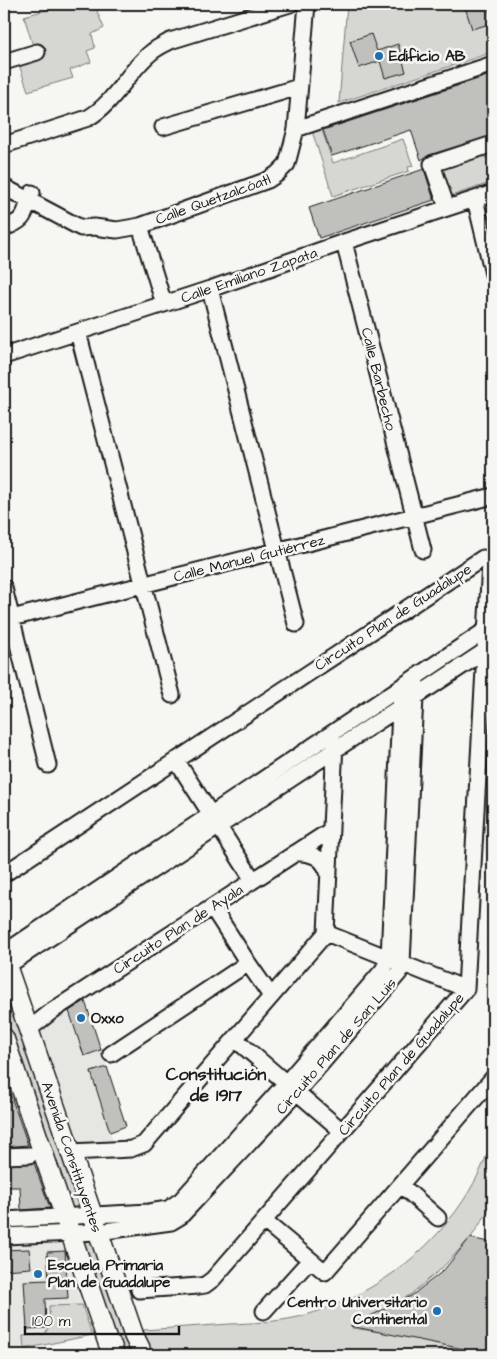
<svg xmlns="http://www.w3.org/2000/svg" width="497" height="1359" viewBox="0 0 497 1359" font-family="'Architects Daughter',sans-serif">
<rect width="100%" height="100%" fill="#f6f6f2"/>
<filter id="ink" filterUnits="userSpaceOnUse"><feTurbulence type="fractalNoise" baseFrequency=".02" numOctaves="2"/><feDisplacementMap in="SourceGraphic" scale="10" xChannelSelector="R" yChannelSelector="G"/><feConvolveMatrix kernelMatrix="1 2 1 2 8 2 1 2 1" color-interpolation-filters="sRGB"/></filter>
<g filter="url(#ink)">
<path fill="#e6e6e2" d="M 85,999 L 126,1126 L 110,1132 L 114,1143 L 80,1145 L 40,1027 Z
M 61,1241 L 92,1335 L 4,1353 L 4,1244 Z"/>
<path fill="#d6d6d2" stroke="#797977" d="M 69,4 L 71,4 L 74,9 L 87,4 L 94,4 L 104,28 L 92,34 L 95,48 L 87,51 L 91,62 L 70,70 L 73,78 L 28,91 L 15,53 L 33,46 L 24,16 Z
M 347,4 L 493,4 L 493,52 L 339,103 Z
M 320,124 L 333,163 L 403,139 L 413,166 L 408,167 L 409,171 L 333,196 L 311,128 Z
M 493,149 L 493,182 L 451,196 L 441,167 Z
M 4,981 L 83,1207 L 81,1210 L 73,1211 L 69,1208 L 4,1019 Z
M 493,1136 L 493,1204 L 472,1236 L 441,1269 L 410,1295 L 352,1328 L 404,1335 L 465,1347 L 464,1355 L 329,1355 L 253,1352 L 152,1355 L 143,1330 C 172,1328 201,1326 230,1324 C 253,1323 276,1322 298,1317 C 387,1295 468,1225 493,1136 Z
M 91,1239 L 134,1355 L 119,1355 L 82,1240 Z
M 82,1305 L 92,1335 L 24,1349 L 23,1336 L 45,1334 L 50,1324 L 49,1306 Z"/>
<path fill="#c0c0bd" stroke="#1c1c1c" d="M 464,4 L 487,4 L 490,13 L 493,12 L 493,23 L 472,29 Z
M 371,34 L 377,51 L 398,44 L 406,72 L 385,78 L 380,61 L 359,68 L 350,41 Z
M 493,74 L 493,135 L 429,155 L 421,160 L 411,130 L 332,156 L 323,130 Z
M 424,169 L 434,200 L 319,238 L 309,208 Z
M 85,1001 L 101,1050 L 84,1056 L 69,1011 Z
M 107,1067 L 126,1126 L 110,1132 L 91,1072 Z
M 4,1079 L 5,1079 L 28,1145 L 4,1147 Z
M 34,1163 L 50,1208 L 21,1210 L 20,1187 L 7,1187 L 6,1165 Z
M 470,1238 L 493,1243 L 493,1355 L 350,1326 L 411,1296 L 443,1271 Z
M 29,1249 L 31,1268 L 4,1270 L 4,1250 Z
M 65,1251 L 68,1298 L 45,1299 L 46,1328 L 27,1329 L 24,1281 L 49,1280 L 47,1252 Z"/>
<g fill="none" stroke-linecap="round" stroke-linejoin="round">
<defs>
<path id="minor" d="M 4,62 L 37,52
M 163,127 L 299,87
M 296,129 L 493,64
M 4,145 L 88,118 C 116,102 128,70 153,51 C 158,47 165,44 170,41 L 290,4
M 4,187 L 81,228 L 94,227 L 117,230 L 140,226 L 268,180 L 277,174 L 287,164 L 296,129 L 307,4
M 475,199 L 493,274
M 447,208 L 432,164 L 493,144
M 140,226 L 164,304
M 4,228 C 28,219 23,215 32,193
M 344,242 L 423,550
M 210,289 L 296,624
M 78,332 L 172,695
M 4,356 L 210,289 L 344,242 L 493,193
M 4,588 L 48,765
M 4,620 L 493,496
M 176,760 L 253,880
M 295,853 C 313,852 324,858 329,875
M 4,874 L 483,558 L 489,559 L 490,563 L 466,989 L 213,1279 L 205,1285 L 199,1286 L 139,1290
M 212,907 L 248,963 L 271,996
M 326,933 L 466,989
M 4,953 L 486,630
M 4,968 L 485,651
M 28,1030 L 52,1011 L 331,830
M 235,1039 L 342,1131
M 111,1054 L 248,963
M 71,1152 L 131,1149 L 144,1144 L 326,933 L 335,743
M 4,1156 L 30,1155
M 401,1185 L 438,1218
M 4,1220 L 149,1212 L 168,1209 L 181,1200 L 286,1083 L 383,970 L 389,958 L 401,687
M 264,1221 L 325,1272 L 493,1078
M 4,1236 L 98,1232 L 171,1222 L 181,1216 L 297,1092 L 399,973 L 402,963 L 416,677
M 264,1311 L 310,1260"/>
<path id="major" d="M 4,958 L 134,1336 L 140,1348 L 140,1355
M 4,1038 L 108,1343 L 112,1346 L 114,1355"/>
</defs>
<use href="#minor" stroke="#1c1c1c" stroke-width="19"/>
<use href="#major" stroke="#1c1c1c" stroke-width="22"/>
<use href="#minor" stroke="#f6f6f2" stroke-width="15"/>
<use href="#major" stroke="#f6f6f2" stroke-width="19"/>
</g>
</g>
<g fill="#1f6fb2" stroke="#f6f6f2" stroke-width="2">
<circle cx="379" cy="56" r="5"/>
<circle cx="81" cy="1018" r="5"/>
<circle cx="38" cy="1274" r="5"/>
<circle cx="437" cy="1311" r="5"/>
</g>
<g text-anchor="middle" stroke-width="5" stroke-linejoin="round" paint-order="stroke">
<g font-size="15" font-weight="bold" fill="#1c1c1c" stroke="#f6f6f2" text-anchor="start">
<text x="389" y="61">Edificio AB</text>
<text x="91" y="1023">Oxxo</text>
<text x="48" y="1270">Escuela Primaria<tspan x="48" dy="17">Plan de Guadalupe</tspan></text>
<text x="427" y="1307" text-anchor="end">Centro Universitario<tspan x="427" dy="17">Continental</tspan></text>
</g>
<g font-size="15" fill="#1c1c1c" stroke="#f6f6f2">
<text transform="translate(213 199) rotate(-20)" y="5">Calle Quetzalcóatl</text>
<text transform="translate(249 275) rotate(-19)" y="5">Calle Emiliano Zapata</text>
<text transform="translate(379 379) rotate(76)" y="5">Calle Barbecho</text>
<text transform="translate(249 558) rotate(-14)" y="5">Calle Manuel Gutiérrez</text>
<text transform="translate(393 617) rotate(-33)" y="5">Circuito Plan de Guadalupe</text>
<text transform="translate(178 929) rotate(-33)" y="5">Circuito Plan de Ayala</text>
<text transform="translate(336 1046) rotate(-49)" y="5">Circuito Plan de San Luis</text>
<text transform="translate(401 1064) rotate(-49)" y="5">Circuito Plan de Guadalupe</text>
<text transform="translate(72 1157) rotate(71)" y="5">Avenida Constituyentes</text>
</g>
<g font-size="18" font-weight="bold" fill="#1c1c1c" stroke="#f6f6f2">
<text x="216" y="1080">Constitución<tspan x="216" dy="21">de 1917</tspan></text>
</g>
</g>
<rect width="497" height="1359" fill="none" stroke="#f6f6f2" stroke-width="20"/>
<rect x="10" y="10" width="477" height="1339" fill="none" stroke="#1c1c1c" stroke-width="2" filter="url(#ink)"/>
<path d="M25 1326v8h154v-8" fill="none" stroke="#1c1c1c" stroke-width="2.5"/>
<text x="32" y="1326" font-size="15" fill="#1c1c1c" stroke="#f6f6f2" stroke-width="4" paint-order="stroke">100 m</text>
</svg>
